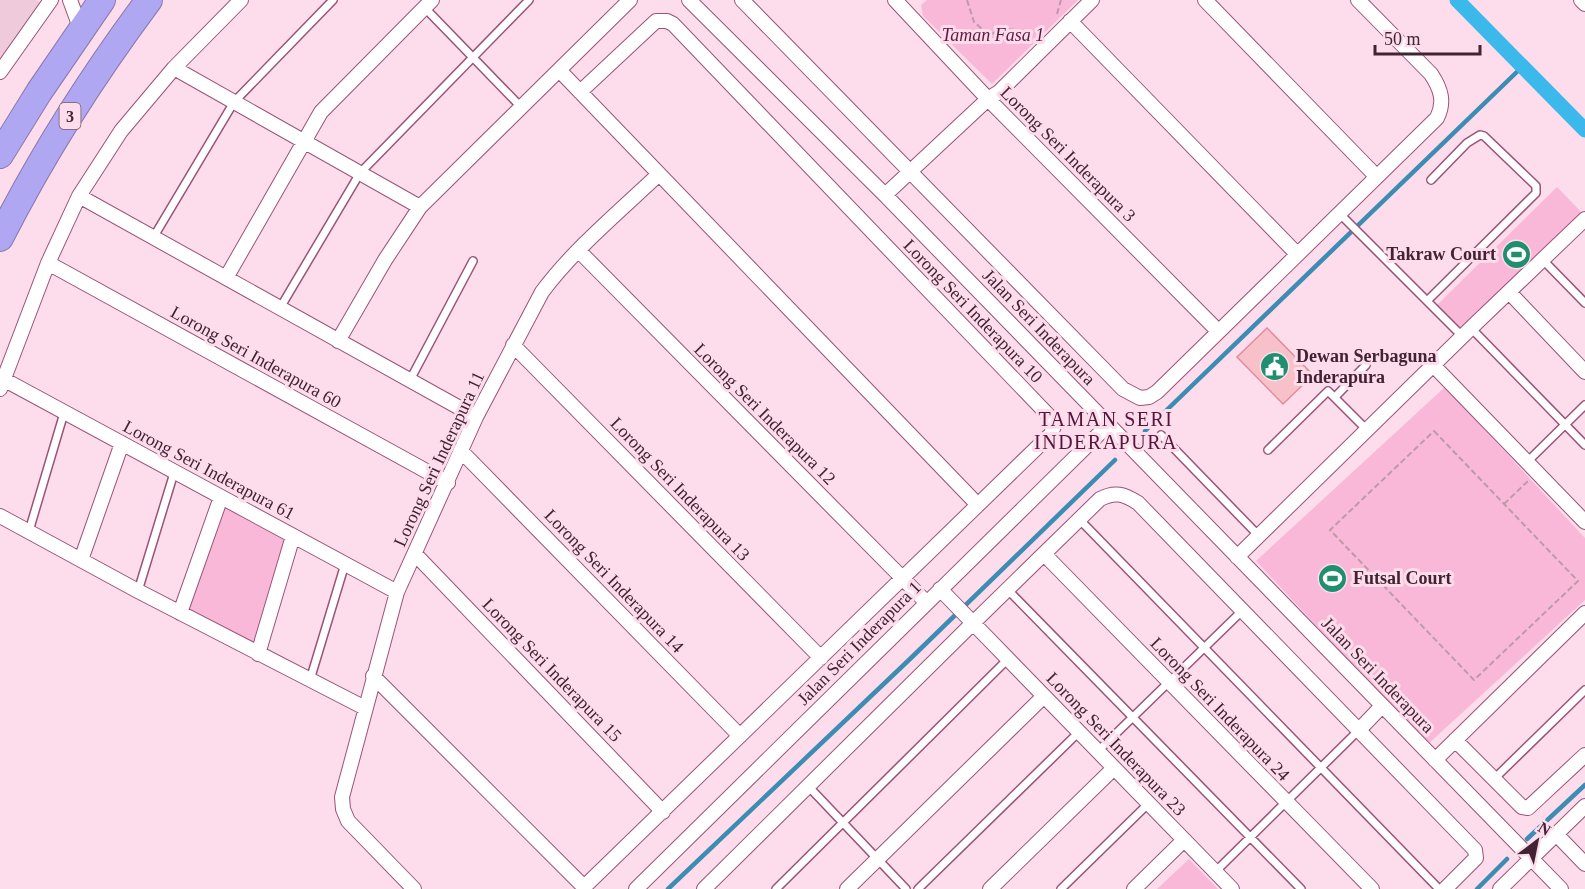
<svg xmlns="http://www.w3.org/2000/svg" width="1585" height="889" viewBox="0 0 1585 889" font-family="Georgia,serif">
<rect width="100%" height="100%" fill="#fddceb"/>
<path fill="#eecadb" d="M 0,0 L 36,0 L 42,3 L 0,58 Z"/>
<path fill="#fab8d8" d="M 927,0 L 1078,0 L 992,84 L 923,16 L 921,5 Z
M 1557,187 L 1584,215 L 1457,334 L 1434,308 Z
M 1445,387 L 1585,538 L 1585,600 L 1427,745 L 1256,561 Z
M 221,497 L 293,536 L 258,654 L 180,613 Z
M 1189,859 L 1218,889 L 1157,889 Z"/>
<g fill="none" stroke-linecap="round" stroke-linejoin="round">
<path stroke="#3c8cb3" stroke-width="4.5" d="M 1145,431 L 1522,67
M 1527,839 L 1585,785
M 668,889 L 911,658 L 1115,460
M 1477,889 L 1507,859"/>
<path stroke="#3ab9ea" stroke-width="15" d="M 1457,0 L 1585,130"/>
</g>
<path fill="#f8c1c9" stroke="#e18c9b" stroke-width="1.5" d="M 1267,328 L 1313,375 L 1283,404 L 1237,357 Z"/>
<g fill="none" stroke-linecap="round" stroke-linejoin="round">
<defs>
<path id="lane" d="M 424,7 L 521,107
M 1339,213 L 1462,336
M 153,238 L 234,102 L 333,0
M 1542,259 L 1585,303
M 1427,301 L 1536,193 L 1536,186 L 1533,183 L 1484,136 L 1480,135 L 1467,143 L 1431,180
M 280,308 L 360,173 L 529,0
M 1471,328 L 1585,445
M 410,380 L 473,261
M 1335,397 L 1366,365
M 1161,435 L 1259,536
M 1268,450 L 1328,391 L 1367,430
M 1527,462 L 1585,405
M 1079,519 L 1439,889
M 29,531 L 64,413
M 1007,589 L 1301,889
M 138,591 L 174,473
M 310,680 L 345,564
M 1098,751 L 1243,610
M 1494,779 L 1585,690
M 809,787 L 906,889
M 1215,872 L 1359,730
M 776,889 L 1008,659
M 918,889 L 1079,732
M 1061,889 L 1149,803"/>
<path id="street" d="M 70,0 L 81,30
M 689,0 L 885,195 L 1561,889
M 742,0 L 1123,389 L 1140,398 L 1149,397 L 1157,392 L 1437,118 C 1445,102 1441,89 1431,74 L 1358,0
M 895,0 L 988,99 L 1218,331
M 1205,0 L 1376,176
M 1581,0 L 1585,4
M 1070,21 L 1297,254
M 174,68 L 420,207
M 560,71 L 978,505
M 0,72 L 51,0
M 580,92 L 656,21 L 667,21 L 673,24 L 1052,419 L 1054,426 L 1051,434 L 582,889
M 885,195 L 988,99 L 999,92 L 1092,0
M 79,196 L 476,417
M 579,251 L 926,602
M 48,263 L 448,483
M 226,278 L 321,112 L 432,0
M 1509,292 L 1585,372
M 338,341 L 385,260 L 420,207 L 630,0
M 513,345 L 821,658
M 1433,365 L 1585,522
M 3,379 L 397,592
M 0,389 L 48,263 L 79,196 L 121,131 L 174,68 L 241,0
M 462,452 L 740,736
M 0,516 L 138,591 L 365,708
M 415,554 L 663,812
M 1044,554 L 1372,889
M 1237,557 L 1471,328 L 1585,219
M 81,560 L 122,443
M 940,589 L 973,623 L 1100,499 C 1115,491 1124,494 1138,503 L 1475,850 L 1476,858 L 1445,889
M 180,613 L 221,497
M 258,654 L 293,536
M 373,676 L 584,887
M 1359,730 L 1382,706
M 1455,740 L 1522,807 L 1528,808 L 1585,755
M 1435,760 L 1585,613
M 1556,834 L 1585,864
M 414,889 L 348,821 L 343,809 L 342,797 L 397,592 L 476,417 L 542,292 C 574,249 620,211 659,174
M 636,889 L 1108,425
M 704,889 L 973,623 L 1232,889
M 847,889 L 1044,696
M 990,889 L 1114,768
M 1134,889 L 1184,840
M 1500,889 L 1585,806"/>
<path id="highway" d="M 0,155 L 39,92 L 102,0
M 0,238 C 42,155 93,75 149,0"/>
</defs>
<use href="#lane" stroke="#9a5378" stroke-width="10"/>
<use href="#street" stroke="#9a5378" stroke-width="16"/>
<use href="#highway" stroke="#8879ae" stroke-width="28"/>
<path stroke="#bb9baa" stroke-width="2" stroke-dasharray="6 3" stroke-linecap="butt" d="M 967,0 L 974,22 L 989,35 L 1004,29 L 1040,32
M 1057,14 L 1061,0
M 1434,431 L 1578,581 L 1474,680 L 1330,530 Z
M 1504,504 L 1528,481"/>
<use href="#lane" stroke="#fff" stroke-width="7"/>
<use href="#street" stroke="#fff" stroke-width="14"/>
<use href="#highway" stroke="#afa7f1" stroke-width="26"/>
</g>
<defs>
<symbol id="stadium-disc" viewBox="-11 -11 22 22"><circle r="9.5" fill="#208f6f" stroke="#fddceb"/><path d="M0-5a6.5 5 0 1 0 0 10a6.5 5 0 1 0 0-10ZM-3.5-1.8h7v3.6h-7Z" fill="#fff"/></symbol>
<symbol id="civic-disc" viewBox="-11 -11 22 22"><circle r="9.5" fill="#208f6f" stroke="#fddceb"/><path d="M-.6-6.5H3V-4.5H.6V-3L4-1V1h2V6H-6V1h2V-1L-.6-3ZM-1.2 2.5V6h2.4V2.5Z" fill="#fff"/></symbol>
</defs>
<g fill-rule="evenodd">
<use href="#stadium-disc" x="1500" y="238" width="33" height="33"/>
<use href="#civic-disc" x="1258" y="350" width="33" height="33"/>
<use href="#stadium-disc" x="1316" y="562" width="33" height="33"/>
</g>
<g text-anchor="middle" stroke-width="6" stroke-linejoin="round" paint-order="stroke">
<rect fill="#fddceb" stroke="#795a6a" stroke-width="1.5" x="59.5" y="103" width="21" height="26" rx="4.5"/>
<g font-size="16" font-weight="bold" fill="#412333">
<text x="70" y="122">3</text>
</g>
<g font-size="18" font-style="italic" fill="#601742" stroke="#fddceb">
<text x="993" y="41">Taman Fasa 1</text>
</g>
<g font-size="18" fill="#412333" stroke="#fddceb">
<text transform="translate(1068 154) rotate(45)" y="6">Lorong Seri Inderapura 3</text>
<text transform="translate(973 311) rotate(46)" y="6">Lorong Seri Inderapura 10</text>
<text transform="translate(1039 327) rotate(46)" y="6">Jalan Seri Inderapura</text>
<text transform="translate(256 357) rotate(29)" y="6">Lorong Seri Inderapura 60</text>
<text transform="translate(765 414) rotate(45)" y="6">Lorong Seri Inderapura 12</text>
<text transform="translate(439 459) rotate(-65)" y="6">Lorong Seri Inderapura 11</text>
<text transform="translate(209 470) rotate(28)" y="6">Lorong Seri Inderapura 61</text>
<text transform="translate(680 489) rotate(46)" y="6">Lorong Seri Inderapura 13</text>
<text transform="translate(614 581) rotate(46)" y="6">Lorong Seri Inderapura 14</text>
<text transform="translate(859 643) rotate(-45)" y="6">Jalan Seri Inderapura 1</text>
<text transform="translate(552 670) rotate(46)" y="6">Lorong Seri Inderapura 15</text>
<text transform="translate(1378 675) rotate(46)" y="6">Jalan Seri Inderapura</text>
<text transform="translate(1220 709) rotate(46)" y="6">Lorong Seri Inderapura 24</text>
<text transform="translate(1116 744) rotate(46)" y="6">Lorong Seri Inderapura 23</text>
</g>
<g font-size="18" font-weight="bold" fill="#412333" stroke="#fddceb" text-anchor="start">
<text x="1496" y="260" text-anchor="end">Takraw Court</text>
<text x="1296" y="362">Dewan Serbaguna<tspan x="1296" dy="21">Inderapura</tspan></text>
<text x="1353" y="584">Futsal Court</text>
</g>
<g font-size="20" letter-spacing="1.5" fill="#56143b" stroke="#fddceb">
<text x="1106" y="426">TAMAN SERI<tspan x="1106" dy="23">INDERAPURA</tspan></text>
</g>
</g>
<g transform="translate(1537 841) rotate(32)" stroke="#fddceb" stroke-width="4.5" paint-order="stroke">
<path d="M0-4.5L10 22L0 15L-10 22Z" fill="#412333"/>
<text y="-9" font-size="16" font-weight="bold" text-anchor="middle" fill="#412333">N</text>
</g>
<path d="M1375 45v9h105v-9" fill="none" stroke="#412333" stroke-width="3"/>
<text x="1384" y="45" font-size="18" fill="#412333" stroke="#fddceb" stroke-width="4.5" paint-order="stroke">50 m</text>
</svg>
